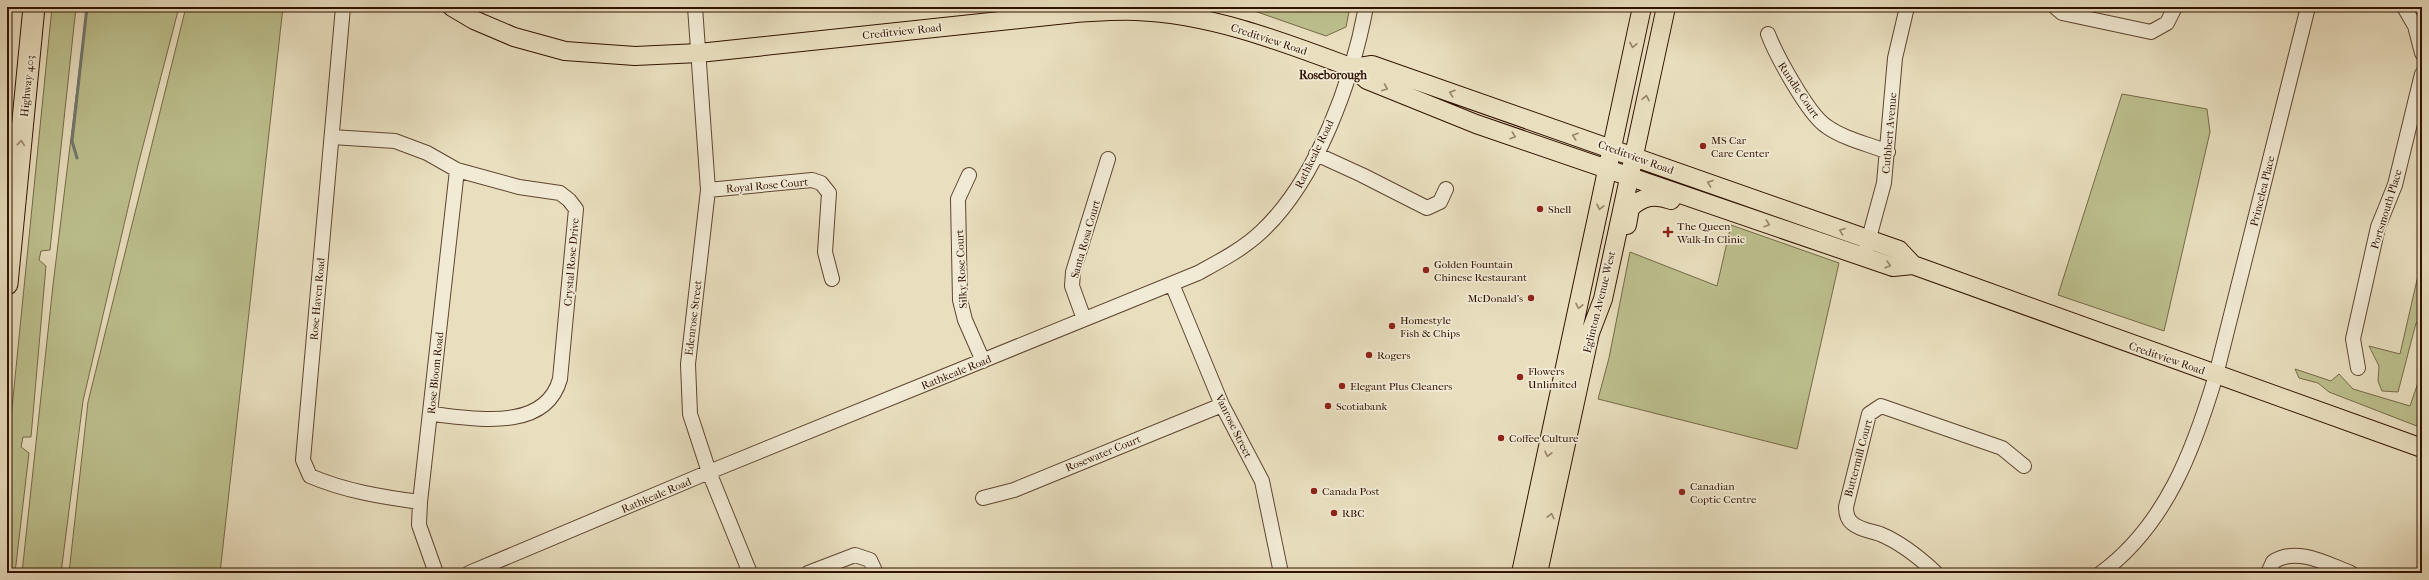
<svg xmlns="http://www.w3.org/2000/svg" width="2429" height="580" viewBox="0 0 2429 580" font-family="'IM FELL French Canon',serif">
<rect width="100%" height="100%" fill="#e9dfbf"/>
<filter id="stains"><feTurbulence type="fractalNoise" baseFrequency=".005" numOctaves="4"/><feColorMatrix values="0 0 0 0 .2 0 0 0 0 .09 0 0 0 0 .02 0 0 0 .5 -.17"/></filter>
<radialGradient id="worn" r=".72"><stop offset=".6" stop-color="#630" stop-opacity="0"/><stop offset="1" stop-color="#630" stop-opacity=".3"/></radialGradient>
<path fill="#bcc08e" stroke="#766948" d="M 52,7 L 76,7 L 50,250 L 41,251 L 39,260 L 46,266 L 31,437 L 23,437 L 21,447 L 29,453 L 15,573 L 7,573 L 7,458 Z
M 87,7 L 179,7 L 138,165 L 83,401 L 61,573 L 22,573 L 53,285 Z
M 186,7 L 283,7 L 220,573 L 69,573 L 88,402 Z
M 1243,7 L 1350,7 L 1346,27 L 1326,36 Z
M 2122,94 L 2207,109 L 2210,132 L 2164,331 L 2058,295 Z
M 1731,225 L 1839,263 L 1797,449 L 1598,399 L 1609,358 L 1630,252 L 1717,286 Z
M 2422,258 L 2422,322 L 2416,323 L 2398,392 L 2382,391 L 2378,381 L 2379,366 L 2369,346 L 2400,354 Z
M 2295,369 L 2331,381 L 2339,374 L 2353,389 L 2410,406 L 2422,371 L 2422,428 L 2329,392 L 2318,383 L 2299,378 Z"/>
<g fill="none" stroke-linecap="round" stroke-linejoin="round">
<path stroke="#707771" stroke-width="3" d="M 77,158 L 72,141 L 87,7"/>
<defs>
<path id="minor" d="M 343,7 L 303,460 L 310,476 C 345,491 382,497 420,502
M 695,7 L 708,190 L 688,364 L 690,414 L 709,472 L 750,573
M 2055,7 L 2062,13 L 2151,32 L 2167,23 L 2175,7
M 2404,7 L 2415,26 L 2422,53
M 1768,34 C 1776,55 1808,114 1826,126 C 1844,139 1868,144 1888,152
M 332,137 L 395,141 L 427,153 L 457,170 L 519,187 L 560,193 L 569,200 L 576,209 L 560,379 C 545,433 473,418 431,414
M 1316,154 L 1362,175 L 1427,208 L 1440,202 L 1446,189
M 969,175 L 958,199 L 960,300 L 965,320 L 983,361
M 708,190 L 812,180 L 821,183 L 829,193 L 825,252 L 832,279
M 1866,249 L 1884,183 L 1895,58 L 1907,7
M 1172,284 L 1222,405 L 1262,481 L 1281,573
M 1084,319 L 1072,286 L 1073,272 L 1108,159
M 2358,368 L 2353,339 L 2378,227 L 2395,185 L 2422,74
M 983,498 L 1014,490 L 1222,405
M 436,573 L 419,525 L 420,502 L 457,170
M 469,573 L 709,472 L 1198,273 C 1220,261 1243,249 1261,232 C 1317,180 1352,81 1366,7
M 808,573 L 855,555 L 870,560 L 876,573
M 1936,573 C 1920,558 1902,543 1880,534 C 1871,531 1860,530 1852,523 C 1847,519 1846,513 1846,507 L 1869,414 L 1881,406 L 2002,448 L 2024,466
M 2101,573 C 2166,525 2194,449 2216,375 L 2308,7
M 2268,573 L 2273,562 C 2297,546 2327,564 2351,573"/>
<path id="major" d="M 452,7 L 474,20 L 514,37 L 565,51 L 635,56 L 699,53 L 1076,13 C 1096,12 1116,10 1136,11 C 1212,14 1283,42 1353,68 L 1367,80 L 1476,124 L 1893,267 L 1913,265 L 2422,448
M 1353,68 L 1372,65 L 1899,250 L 1913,265
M 1627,225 L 1630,208 C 1643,196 1655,194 1671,200
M 1521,573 L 1642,7
M 1538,573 L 1590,333 L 1603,299 L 1666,7"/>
<path id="highway" d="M 7,284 L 34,7"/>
</defs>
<use href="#minor" stroke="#5f4530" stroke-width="16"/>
<use href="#major" stroke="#311201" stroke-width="20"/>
<use href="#highway" stroke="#311201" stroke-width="23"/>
<use href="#minor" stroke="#f1ead5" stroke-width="14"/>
<use href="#major" stroke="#e9dfbf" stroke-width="18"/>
<use href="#highway" stroke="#e9dfbf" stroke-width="21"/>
</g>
<defs><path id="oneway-chevron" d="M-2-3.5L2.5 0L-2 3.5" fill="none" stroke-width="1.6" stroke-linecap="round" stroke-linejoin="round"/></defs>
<g stroke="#96836a">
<use href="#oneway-chevron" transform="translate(1633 45) rotate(102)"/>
<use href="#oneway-chevron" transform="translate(1385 88) rotate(22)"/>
<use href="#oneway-chevron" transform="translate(1452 93) rotate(-161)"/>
<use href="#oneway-chevron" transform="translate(1646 98) rotate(-78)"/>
<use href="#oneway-chevron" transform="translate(1513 136) rotate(19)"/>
<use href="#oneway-chevron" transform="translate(1575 136) rotate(-161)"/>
<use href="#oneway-chevron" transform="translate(21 143) rotate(-84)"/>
<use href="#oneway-chevron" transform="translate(1710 183) rotate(-160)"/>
<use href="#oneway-chevron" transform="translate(1600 207) rotate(102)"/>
<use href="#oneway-chevron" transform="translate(1767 224) rotate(19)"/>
<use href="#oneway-chevron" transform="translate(1842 231) rotate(-160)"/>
<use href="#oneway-chevron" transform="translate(1888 265) rotate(16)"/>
<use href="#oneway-chevron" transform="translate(1579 306) rotate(102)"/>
<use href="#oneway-chevron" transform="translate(1548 454) rotate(102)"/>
<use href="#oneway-chevron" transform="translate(1551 516) rotate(-77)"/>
</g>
<g fill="#8f2418" stroke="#f1ead5" stroke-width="1.5">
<circle cx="1703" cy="146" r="4"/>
<circle cx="1540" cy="209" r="4"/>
<path d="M1666 226h4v4h4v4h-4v4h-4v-4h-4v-4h4z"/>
<circle cx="1426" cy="270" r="4"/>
<circle cx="1531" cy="298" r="4"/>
<circle cx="1392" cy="326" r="4"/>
<circle cx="1369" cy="355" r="4"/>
<circle cx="1520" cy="377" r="4"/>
<circle cx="1342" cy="386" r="4"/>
<circle cx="1328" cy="406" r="4"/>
<circle cx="1501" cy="438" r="4"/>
<circle cx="1314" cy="491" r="4"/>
<circle cx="1682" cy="492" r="4"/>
<circle cx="1334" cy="513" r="4"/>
</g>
<g text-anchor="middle" stroke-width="3.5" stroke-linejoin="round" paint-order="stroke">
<g font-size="11" fill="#311201" stroke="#f1ead5">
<text transform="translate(902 31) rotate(-6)" y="4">Creditview Road</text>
<text transform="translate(1269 39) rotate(18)" y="4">Creditview Road</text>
<text transform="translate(27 86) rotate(-84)" y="4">Highway 403</text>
<text transform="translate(1799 90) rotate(56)" y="4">Rundle Court</text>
<text transform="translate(1889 133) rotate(-85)" y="4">Cuthbert Avenue</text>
<text transform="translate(1314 154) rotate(-64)" y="4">Rathkeale Road</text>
<text transform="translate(1636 157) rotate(20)" y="4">Creditview Road</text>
<text transform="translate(767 185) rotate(-5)" y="4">Royal Rose Court</text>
<text transform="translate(2262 191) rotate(-76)" y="4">Princelea Place</text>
<text transform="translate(2386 209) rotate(-73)" y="4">Portsmouth Place</text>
<text transform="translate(1085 239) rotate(-74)" y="4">Santa Rosa Court</text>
<text transform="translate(571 262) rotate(-85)" y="4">Crystal Rose Drive</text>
<text transform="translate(961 269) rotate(-93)" y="4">Silky Rose Court</text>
<text transform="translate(317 299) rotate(-85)" y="4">Rose Haven Road</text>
<text transform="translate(1599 302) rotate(-76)" y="4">Eglinton Avenue West</text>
<text transform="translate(693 318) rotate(-83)" y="4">Edenrose Street</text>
<text transform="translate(2167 358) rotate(19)" y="4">Creditview Road</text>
<text transform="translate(956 372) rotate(-22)" y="4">Rathkeale Road</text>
<text transform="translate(435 373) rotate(-84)" y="4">Rose Bloom Road</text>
<text transform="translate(1234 426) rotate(64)" y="4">Vanrose Street</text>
<text transform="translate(1103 453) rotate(-22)" y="4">Rosewater Court</text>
<text transform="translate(1858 458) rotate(-75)" y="4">Buttermill Court</text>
<text transform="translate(656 495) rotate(-23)" y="4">Rathkeale Road</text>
</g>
<g font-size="11" fill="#311201" stroke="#f1ead5" text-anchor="start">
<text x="1711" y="144">MS Car<tspan x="1711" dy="13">Care Center</tspan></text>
<text x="1548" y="213">Shell</text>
<text x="1677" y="230">The Queen<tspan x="1677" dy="13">Walk-In Clinic</tspan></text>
<text x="1434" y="268">Golden Fountain<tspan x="1434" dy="13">Chinese Restaurant</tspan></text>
<text x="1523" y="302" text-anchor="end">McDonald's</text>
<text x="1400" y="324">Homestyle<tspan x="1400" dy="13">Fish &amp; Chips</tspan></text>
<text x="1377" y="359">Rogers</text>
<text x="1528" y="375">Flowers<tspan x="1528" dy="13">Unlimited</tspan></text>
<text x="1350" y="390">Elegant Plus Cleaners</text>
<text x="1336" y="410">Scotiabank</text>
<text x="1509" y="442">Coffee Culture</text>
<text x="1690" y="490">Canadian<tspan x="1690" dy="13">Coptic Centre</tspan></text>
<text x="1322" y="495">Canada Post</text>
<text x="1342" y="517">RBC</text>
</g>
<g font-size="12" font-weight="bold" fill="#311201" stroke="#f1ead5">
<text x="1333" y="79">Roseborough</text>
</g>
</g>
<rect width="2429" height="580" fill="none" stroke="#e9dfbf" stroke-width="24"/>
<rect x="8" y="8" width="2413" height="564" fill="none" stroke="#311201" stroke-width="2"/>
<rect x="12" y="12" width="2405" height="556" fill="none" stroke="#311201"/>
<rect width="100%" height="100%" filter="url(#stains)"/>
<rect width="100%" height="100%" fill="url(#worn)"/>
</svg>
